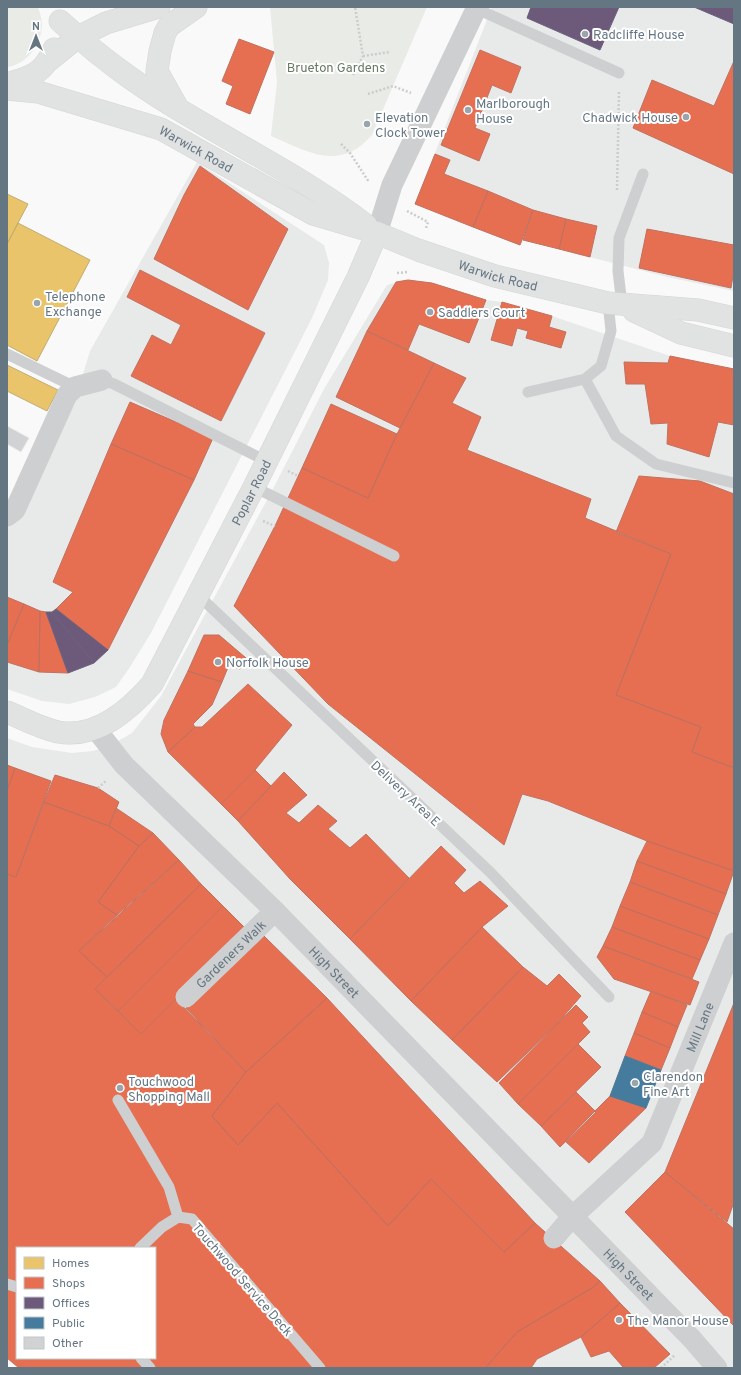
<svg xmlns="http://www.w3.org/2000/svg" width="741" height="1375" viewBox="0 0 741 1375" font-family="Overpass,sans-serif">
<rect width="100%" height="100%" fill="#f9f9f9"/>
<path fill="#e8e9e9" fill-rule="evenodd" d="M 492,7 L 734,7 L 734,291 L 667,277 L 524,240 L 520,245 L 415,204 Z
M 197,162 L 324,245 L 329,263 L 328,280 L 312,318 L 151,633 L 130,667 L 116,687 L 95,697 L 69,704 L 42,701 L 7,689 L 7,526 L 18,518 L 76,397 L 90,351 Z
M 408,280 L 432,283 L 486,300 L 502,302 L 552,316 L 670,356 L 734,369 L 734,1368 L 20,1368 L 7,1357 L 7,738 L 32,747 L 72,753 L 93,751 L 109,746 L 132,733 L 161,696 L 274,487 L 324,389 L 387,285 ZM 17,1248 L 155,1248 L 155,1358 L 17,1358 Z"/>
<path fill="#e8ebe6" d="M 7,7 L 38,7 C 40,13 42,20 42,26 C 41,45 26,65 7,67 Z
M 270,7 L 427,7 L 372,135 C 340,172 308,152 271,136 L 277,82 Z"/>
<path fill="#e9c46a" stroke="#c1ad72" d="M 7,194 L 28,204 L 7,244 Z
M 18,223 L 90,260 L 37,361 L 7,345 L 7,244 Z
M 7,365 L 58,390 L 47,411 L 7,391 Z"/>
<path fill="#e76f51" stroke="#c07160" fill-rule="evenodd" d="M 239,39 L 274,52 L 250,114 L 226,104 L 233,86 L 222,81 Z
M 480,50 L 521,67 L 511,93 L 492,85 L 475,128 L 490,134 L 479,161 L 441,145 Z
M 734,61 L 734,174 L 633,128 L 652,80 L 714,106 Z
M 435,154 L 450,160 L 444,174 L 488,191 L 473,227 L 415,204 Z
M 200,166 L 288,229 L 248,310 L 154,259 L 184,195 Z
M 488,191 L 533,210 L 520,245 L 473,227 Z
M 533,210 L 566,219 L 559,249 L 523,240 Z
M 566,219 L 597,226 L 590,257 L 559,249 Z
M 647,229 L 734,245 L 734,270 L 731,288 L 639,268 Z
M 140,270 L 265,333 L 221,421 L 131,376 L 152,335 L 171,345 L 181,325 L 127,297 Z
M 408,280 L 432,283 L 486,300 L 469,343 L 419,324 L 408,350 L 367,331 L 396,282 Z
M 502,302 L 552,316 L 549,327 L 566,332 L 561,348 L 526,338 L 528,331 L 517,328 L 512,346 L 491,340 Z
M 367,331 L 434,363 L 400,428 L 336,397 Z
M 670,356 L 734,369 L 734,425 L 718,422 L 709,457 L 667,444 L 668,423 L 651,424 L 645,384 L 626,384 L 624,362 L 668,363 Z
M 434,363 L 466,378 L 452,403 L 481,417 L 467,450 L 591,499 L 585,518 L 671,554 L 616,695 L 701,727 L 692,752 L 734,768 L 734,871 L 647,841 L 548,801 L 522,794 L 504,845 L 328,704 L 234,606 L 275,526 L 302,468 L 368,498 L 397,434 Z
M 130,402 L 213,438 L 194,480 L 111,444 Z
M 331,404 L 397,434 L 368,498 L 302,468 Z
M 111,444 L 194,480 L 108,650 L 56,609 L 73,592 L 53,582 Z
M 639,476 L 700,481 L 734,494 L 734,768 L 692,752 L 701,727 L 616,695 L 671,554 L 616,532 Z
M 7,597 L 24,604 L 7,645 Z
M 24,604 L 40,611 L 39,672 L 7,662 L 7,645 Z
M 40,611 L 46,612 L 68,673 L 39,672 Z
M 204,635 L 219,635 L 246,658 L 240,669 L 229,665 L 222,682 L 188,671 Z
M 188,671 L 222,682 L 212,705 L 193,724 L 195,727 L 168,752 L 161,734 L 164,720 Z
M 248,684 L 292,725 L 255,770 L 221,804 L 168,752 L 195,727 L 202,727 Z
M 7,765 L 15,768 L 7,791 Z
M 15,768 L 51,781 L 16,877 L 7,874 L 7,791 Z
M 255,770 L 271,786 L 238,821 L 221,804 Z
M 284,772 L 307,795 L 286,813 L 299,823 L 318,805 L 337,821 L 328,829 L 350,848 L 366,834 L 409,878 L 350,939 L 290,879 L 238,821 Z
M 55,775 L 98,788 L 119,802 L 109,826 L 44,802 Z
M 44,802 L 109,826 L 139,846 L 98,902 L 117,915 L 79,951 L 107,977 L 95,989 L 141,1034 L 176,999 L 246,1072 L 212,1116 L 238,1145 L 277,1103 L 388,1226 L 431,1179 L 504,1252 L 535,1223 L 600,1281 L 592,1288 L 517,1332 L 486,1367 L 488,1368 L 19,1368 L 7,1358 L 7,874 L 16,877 ZM 17,1248 L 155,1248 L 155,1358 L 17,1358 Z
M 116,808 L 153,833 L 139,846 L 109,826 Z
M 153,833 L 179,860 L 117,915 L 98,902 L 139,846 Z
M 647,841 L 734,871 L 726,894 L 637,861 Z
M 441,846 L 466,870 L 454,883 L 464,893 L 480,881 L 508,906 L 482,927 L 411,1001 L 350,939 Z
M 179,860 L 201,884 L 107,977 L 79,951 Z
M 637,861 L 726,894 L 718,915 L 630,882 Z
M 630,882 L 718,915 L 709,939 L 620,906 Z
M 201,884 L 223,906 L 118,1011 L 95,989 Z
M 223,906 L 246,929 L 141,1034 L 118,1011 Z
M 620,906 L 709,939 L 700,960 L 612,927 Z
M 482,927 L 523,967 L 452,1040 L 411,1001 Z
M 612,927 L 700,960 L 692,979 L 603,946 Z
M 264,936 L 327,998 L 246,1072 L 186,1008 Z
M 603,946 L 699,982 L 690,1005 L 614,979 L 597,957 Z
M 523,967 L 547,986 L 559,974 L 581,996 L 557,1024 L 497,1082 L 452,1040 Z
M 651,991 L 687,1005 L 678,1027 L 642,1012 Z
M 327,998 L 535,1223 L 504,1252 L 431,1179 L 388,1226 L 277,1103 L 238,1145 L 212,1116 L 246,1072 Z
M 734,1003 L 734,1202 L 727,1222 L 665,1172 Z
M 576,1005 L 588,1017 L 582,1023 L 590,1032 L 518,1104 L 499,1083 Z
M 642,1012 L 678,1027 L 670,1048 L 634,1033 Z
M 634,1033 L 670,1048 L 661,1070 L 625,1056 Z
M 578,1044 L 601,1067 L 541,1126 L 518,1104 Z
M 576,1092 L 596,1112 L 560,1147 L 541,1126 Z
M 610,1096 L 646,1108 L 589,1163 L 565,1141 Z
M 665,1172 L 734,1229 L 734,1326 L 625,1212 Z
M 600,1281 L 620,1303 L 581,1337 L 537,1359 L 531,1368 L 488,1368 L 486,1367 L 517,1332 L 592,1288 Z
M 620,1303 L 670,1354 L 654,1368 L 622,1368 L 623,1367 L 609,1351 L 591,1357 L 581,1337 Z"/>
<path fill="#6d597a" stroke="#6b627d" d="M 531,7 L 619,7 L 600,50 L 527,18 Z
M 694,7 L 734,7 L 734,24 Z
M 56,609 L 108,650 L 94,663 L 52,612 Z
M 46,612 L 52,612 L 94,663 L 68,673 Z"/>
<path fill="#457b9d" stroke="#4f7a95" d="M 625,1056 L 661,1070 L 646,1108 L 610,1096 Z"/>
<path fill="#d0d2d3" stroke="#e8e8e8" d="M 7,426 L 29,438 L 21,452 L 7,444 Z"/>
<g fill="none" stroke-linecap="round" stroke-linejoin="round">
<defs>
<g id="secondary">
<path d="M 60,21 C 82,41 105,60 129,77 C 205,131 292,168 366,225"/>
<path d="M 48,61 L 78,37 L 106,23 L 159,7"/>
<path d="M 7,84 C 32,76 42,75 54,49"/>
<path id="s4" d="M 7,89 L 38,92 L 161,129 L 313,214 L 377,233 L 418,250 L 495,276 L 608,303 L 698,310 L 734,318"/>
<path d="M 176,105 L 157,71 L 160,51 L 165,33 L 169,26 L 196,7"/>
<path d="M 634,311 L 681,333 L 734,346"/>
<path id="s5" d="M 7,712 C 24,719 40,728 58,732 C 97,739 129,710 152,684 L 254,487 L 358,277 L 377,233"/>
</g>
</defs>
<use href="#secondary" stroke="#d5d6d7" stroke-width="23"/>
<path stroke="#cbcccd" stroke-width="2.5" stroke-dasharray="2 2" stroke-linecap="butt" d="M 363,56 L 390,52
M 353,75 L 363,56 L 355,7
M 368,94 L 393,86 L 411,93
M 341,144 L 350,153 L 369,182
M 617,190 L 619,91
M 407,211 L 428,222 L 426,228
M 397,273 L 408,272
M 288,471 L 298,476
M 263,521 L 275,526
M 98,788 L 107,780
M 661,1368 L 675,1355"/>
<path stroke="#cecfd0" stroke-width="11" d="M 477,9 L 619,73
M 622,305 L 618,271 L 619,238 L 643,174
M 7,354 L 75,387
M 585,379 L 616,436 L 656,464 L 734,483
M 102,380 L 114,384 L 266,461
M 528,392 L 585,379 L 601,366 L 611,331 L 608,303
M 254,487 L 394,556
M 198,595 L 490,872 L 609,997
M 118,1100 L 169,1187 L 178,1217
M 140,1248 L 162,1227 L 178,1217 L 192,1219 L 320,1368
M 7,1284 L 17,1287
M 141,1358 L 150,1368"/>
<g stroke="#cecfd0" stroke-width="21">
<path d="M 377,233 L 392,185 L 477,7"/>
<path d="M 7,516 L 15,510 L 67,395 L 75,387 L 102,380"/>
<path id="s1" d="M 95,728 L 124,765 L 275,911 L 692,1339 L 717,1368"/>
<path id="s2" d="M 186,997 L 275,911"/>
<path id="s3" d="M 554,1238 L 572,1217 L 652,1143 L 734,943"/>
</g>
<use href="#secondary" stroke="#e1e2e2" stroke-width="22"/>
</g>
<g fill="#99a4ac" stroke="#fff" stroke-width="1.5">
<circle cx="585" cy="34" r="4"/>
<circle cx="468" cy="110" r="4"/>
<circle cx="686" cy="117" r="4"/>
<circle cx="367" cy="124" r="4"/>
<circle cx="37" cy="303" r="4"/>
<circle cx="430" cy="312" r="4"/>
<circle cx="218" cy="662" r="4"/>
<circle cx="635" cy="1083" r="4"/>
<circle cx="120" cy="1088" r="4"/>
<circle cx="619" cy="1320" r="4"/>
</g>
<g text-anchor="middle" stroke-width="4" stroke-linejoin="round" paint-order="stroke">
<g font-size="13" fill="#657683" stroke="#fff" text-anchor="start">
<text x="593" y="39">Radcliffe House</text>
<text x="476" y="108">Marlborough<tspan x="476" dy="15">House</tspan></text>
<text x="375" y="122">Elevation<tspan x="375" dy="15">Clock Tower</tspan></text>
<text x="678" y="122" text-anchor="end">Chadwick House</text>
<text x="45" y="301">Telephone<tspan x="45" dy="15">Exchange</tspan></text>
<text x="438" y="317">Saddlers Court</text>
<text x="226" y="667">Norfolk House</text>
<text x="643" y="1081">Clarendon<tspan x="643" dy="15">Fine Art</tspan></text>
<text x="128" y="1086">Touchwood<tspan x="128" dy="15">Shopping Mall</tspan></text>
<text x="627" y="1325">The Manor House</text>
</g>
<g font-size="13" fill="#687a64" stroke="#fff">
<text x="336" y="72">Brueton Gardens</text>
</g>
<g font-size="13" fill="#657683" stroke="#fff">
<text dy="5" stroke="none"><textPath href="#s4" startOffset="200">Warwick Road</textPath></text>
<text dy="5" stroke="none"><textPath href="#s4" startOffset="529">Warwick Road</textPath></text>
<text dy="5" stroke="none"><textPath href="#s5" startOffset="381">Poplar Road</textPath></text>
<text transform="translate(406 793) rotate(43)" y="5">Delivery Area E</text>
<text dy="5" stroke="none"><textPath href="#s2" startOffset="62">Gardeners Walk</textPath></text>
<text dy="5" stroke="none"><textPath href="#s1" startOffset="342">High Street</textPath></text>
<text dy="5" stroke="none"><textPath href="#s3" startOffset="262">Mill Lane</textPath></text>
<text dy="5" stroke="none"><textPath href="#s1" startOffset="764">High Street</textPath></text>
<text transform="translate(243 1279) rotate(49)" y="5">Touchwood Service Deck</text>
</g>
</g>
<rect width="741" height="1375" fill="none" stroke="#657683" stroke-width="16"/>
<rect x="16" y="1247" width="140" height="112" fill="#ffffff" stroke="#c1c8cd"/>
<rect x="24" y="1257" width="20" height="12" fill="#e9c46a" stroke="#c1c8cd"/>
<text x="52" y="1267" font-size="12" fill="#657683">Homes</text>
<rect x="24" y="1277" width="20" height="12" fill="#e76f51" stroke="#c1c8cd"/>
<text x="52" y="1287" font-size="12" fill="#657683">Shops</text>
<rect x="24" y="1297" width="20" height="12" fill="#6d597a" stroke="#c1c8cd"/>
<text x="52" y="1307" font-size="12" fill="#657683">Offices</text>
<rect x="24" y="1317" width="20" height="12" fill="#457b9d" stroke="#c1c8cd"/>
<text x="52" y="1327" font-size="12" fill="#657683">Public</text>
<rect x="24" y="1337" width="20" height="12" fill="#d0d2d3" stroke="#c1c8cd"/>
<text x="52" y="1347" font-size="12" fill="#657683">Other</text>
<g transform="translate(36 36)" stroke="#ffffff" stroke-width="3" paint-order="stroke">
<path d="M0-3L7 15L0 10L-7 15Z" fill="#657683"/>
<text y="-6" font-size="11" font-weight="bold" text-anchor="middle" fill="#657683">N</text>
</g>
</svg>
